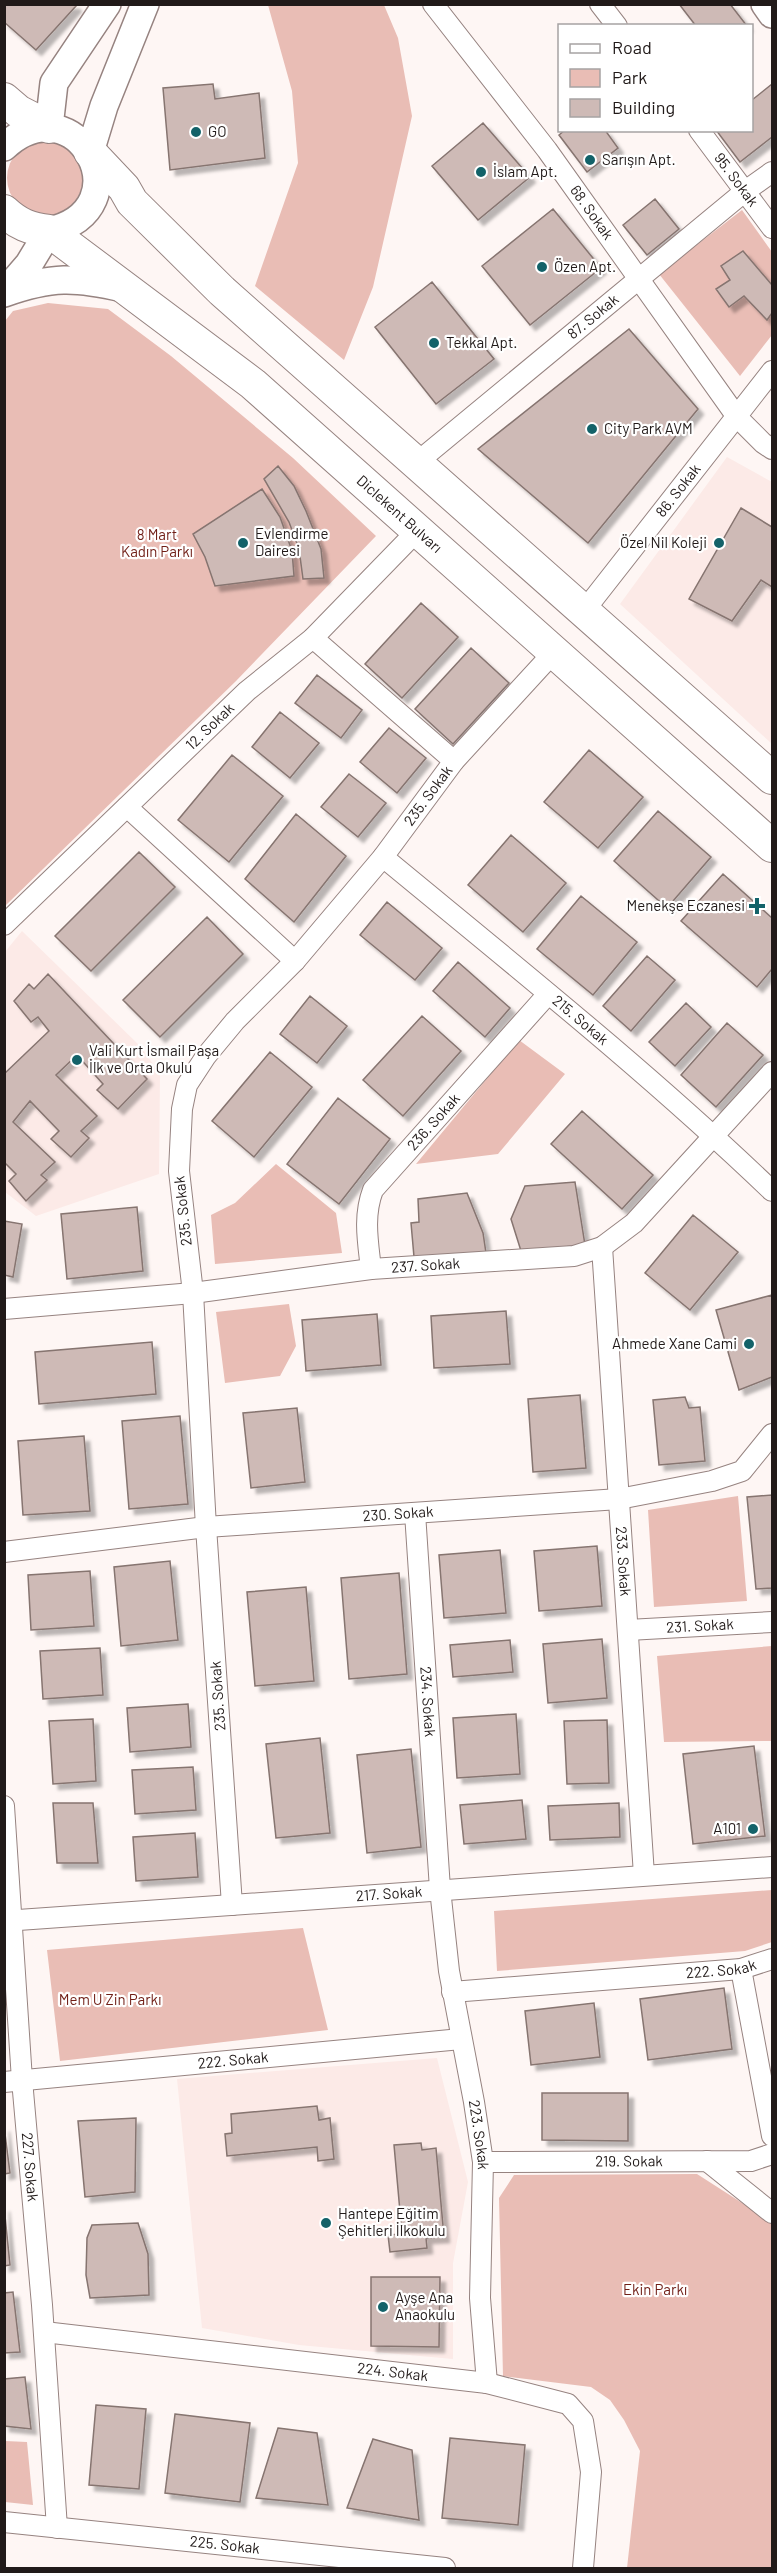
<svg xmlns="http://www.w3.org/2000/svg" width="777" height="2573" viewBox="0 0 777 2573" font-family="Barlow,sans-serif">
<defs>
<filter id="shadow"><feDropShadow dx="5.5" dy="5.5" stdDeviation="1.5" flood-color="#0004"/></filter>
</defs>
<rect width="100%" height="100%" fill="#fef6f4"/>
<path fill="#fceae7" d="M 727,457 L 772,482 L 772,744 L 620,604 Z
M 22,931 L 140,1046 L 160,1074 L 159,1174 L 36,1216 L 5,1192 L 5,952 Z
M 437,2058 L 468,2182 L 453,2263 L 453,2359 L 299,2345 L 202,2328 L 177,2079 Z"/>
<path fill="#e9bdb5" d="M 268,5 L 384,5 L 398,38 L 412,116 L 373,287 L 344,360 L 255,286 L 298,163 L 292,91 Z
M7 178a38 38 0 1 1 76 0a38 38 0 1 1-76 0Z
M 742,210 L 772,252 L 772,335 L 740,376 L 659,274 Z
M 48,303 L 108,309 L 171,356 L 293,458 L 376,536 L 236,681 L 5,906 L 5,321 L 13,311 Z
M 519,1040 L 565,1074 L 498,1154 L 416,1164 Z
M 276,1164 L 336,1213 L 342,1253 L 215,1264 L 211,1215 L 235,1203 Z
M 289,1304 L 296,1346 L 280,1376 L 225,1383 L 216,1312 Z
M 738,1496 L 747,1601 L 654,1607 L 648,1510 Z
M 772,1646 L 772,1741 L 664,1742 L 657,1656 Z
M 772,1890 L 772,1942 L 745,1951 L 497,1971 L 494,1911 Z
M 303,1928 L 328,2030 L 60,2061 L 47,1950 Z
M 697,2174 L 772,2222 L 772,2568 L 627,2568 L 640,2451 L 624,2420 L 610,2400 L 591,2387 L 503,2376 L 499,2198 L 514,2175 Z
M 5,2441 L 27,2442 L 33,2505 L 5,2502 Z"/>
<path fill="#cebab6" stroke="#867470" stroke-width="1.5" filter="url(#shadow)" d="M 4,4 L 74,4 L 76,6 L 36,50 L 4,22 Z
M 679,4 L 730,4 L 747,26 L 696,26 Z
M 213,84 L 215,99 L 259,93 L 265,158 L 170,170 L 163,88 Z
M 772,84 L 772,137 L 740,162 L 716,130 L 752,130 L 752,100 Z
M 483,123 L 530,177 L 478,220 L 432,166 Z
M 565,130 L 605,130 L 618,148 L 587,172 L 559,135 Z
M 655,199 L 679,229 L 647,255 L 623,225 Z
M 553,209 L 601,268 L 530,325 L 482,266 Z
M 743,251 L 772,285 L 772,313 L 767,320 L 744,296 L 729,307 L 716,289 L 730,280 L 721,266 Z
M 432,282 L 494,359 L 436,404 L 375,327 Z
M 629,329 L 698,409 L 588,543 L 478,449 Z
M 278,466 L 294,486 L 306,511 L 321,549 L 324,578 L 303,579 L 299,549 L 289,522 L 264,479 Z
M 262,489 L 280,517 L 292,551 L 294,576 L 215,586 L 205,557 L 193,534 Z
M 741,508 L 772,527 L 772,587 L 761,580 L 732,621 L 689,599 Z
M 421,603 L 458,637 L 402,698 L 365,664 Z
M 471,648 L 509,683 L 453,744 L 415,709 Z
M 317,675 L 362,710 L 341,738 L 295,703 Z
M 280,712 L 319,743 L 290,778 L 252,747 Z
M 389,728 L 426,758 L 397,793 L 360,762 Z
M 589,750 L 643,797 L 598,848 L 544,802 Z
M 232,755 L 283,796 L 229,862 L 178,820 Z
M 349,774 L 386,803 L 358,837 L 321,807 Z
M 658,811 L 711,857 L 667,908 L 614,861 Z
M 296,814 L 346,856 L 294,922 L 245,879 Z
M 511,835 L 566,883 L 523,932 L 468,885 Z
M 139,852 L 175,887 L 91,971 L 55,936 Z
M 723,874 L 772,918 L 772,969 L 757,987 L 681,921 Z
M 581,896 L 637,942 L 593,995 L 537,949 Z
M 387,902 L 442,948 L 415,980 L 360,935 Z
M 207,917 L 243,954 L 160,1037 L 123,1000 Z
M 647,956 L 675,980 L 631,1031 L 603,1006 Z
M 458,962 L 510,1008 L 485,1037 L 433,991 Z
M 48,974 L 147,1079 L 118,1109 L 97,1090 L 103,1084 L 77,1055 L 56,1075 L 97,1116 L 81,1131 L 89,1138 L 71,1157 L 51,1139 L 59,1131 L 30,1101 L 13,1122 L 55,1162 L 41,1175 L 47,1180 L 26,1201 L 9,1181 L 16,1174 L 4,1162 L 4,1074 L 49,1031 L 38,1017 L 31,1022 L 14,1001 L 29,984 L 34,989 Z
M 310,996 L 347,1026 L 317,1063 L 280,1034 Z
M 686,1003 L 711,1027 L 675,1066 L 649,1042 Z
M 422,1016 L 461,1051 L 403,1116 L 363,1080 Z
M 727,1023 L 763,1055 L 716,1107 L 681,1075 Z
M 270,1052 L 312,1087 L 254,1157 L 212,1121 Z
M 338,1098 L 390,1139 L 339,1204 L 287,1164 Z
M 582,1111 L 653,1175 L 622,1209 L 551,1144 Z
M 575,1182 L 585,1245 L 521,1251 L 511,1219 L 525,1186 Z
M 467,1193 L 483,1233 L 486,1253 L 414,1257 L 411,1223 L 419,1222 L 418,1199 Z
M 137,1207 L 143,1271 L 67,1279 L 61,1214 Z
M 693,1215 L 738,1252 L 690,1310 L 645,1273 Z
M 4,1221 L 22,1224 L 13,1277 L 4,1275 Z
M 772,1295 L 772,1377 L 739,1390 L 716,1310 Z
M 506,1311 L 510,1364 L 434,1368 L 431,1316 Z
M 377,1314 L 381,1365 L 306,1371 L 302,1320 Z
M 152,1342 L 156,1394 L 39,1404 L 35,1352 Z
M 580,1395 L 586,1468 L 533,1472 L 528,1399 Z
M 685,1397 L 689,1408 L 700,1407 L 705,1461 L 659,1465 L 653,1400 Z
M 297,1408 L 305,1482 L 251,1488 L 243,1413 Z
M 180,1416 L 188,1504 L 129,1509 L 122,1421 Z
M 84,1436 L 90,1511 L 23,1515 L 18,1441 Z
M 772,1495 L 772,1588 L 756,1589 L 747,1497 Z
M 597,1546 L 602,1606 L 539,1611 L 534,1551 Z
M 500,1550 L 506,1613 L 444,1618 L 439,1555 Z
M 170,1561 L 178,1640 L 121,1646 L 114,1567 Z
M 90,1571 L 94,1626 L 31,1630 L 28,1575 Z
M 399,1573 L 407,1674 L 349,1679 L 341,1578 Z
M 306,1587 L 314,1681 L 255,1686 L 247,1592 Z
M 602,1639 L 607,1698 L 548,1703 L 543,1644 Z
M 510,1640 L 513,1672 L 453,1677 L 450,1645 Z
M 100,1648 L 103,1695 L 43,1699 L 40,1651 Z
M 188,1704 L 191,1747 L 130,1752 L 127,1708 Z
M 516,1714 L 520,1774 L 457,1778 L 453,1718 Z
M 93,1719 L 96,1781 L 53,1784 L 49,1721 Z
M 607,1720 L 609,1783 L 567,1784 L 564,1721 Z
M 320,1738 L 330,1833 L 276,1838 L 266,1744 Z
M 754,1746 L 765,1836 L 693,1844 L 683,1754 Z
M 411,1749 L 421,1847 L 367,1853 L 357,1755 Z
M 193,1767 L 196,1810 L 135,1814 L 132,1770 Z
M 522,1800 L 526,1839 L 464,1844 L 460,1805 Z
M 53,1803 L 93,1803 L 98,1863 L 57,1863 Z
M 619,1803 L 620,1837 L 550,1840 L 548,1806 Z
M 195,1833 L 198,1877 L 136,1881 L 133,1837 Z
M 724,1988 L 732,2049 L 648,2060 L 640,1999 Z
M 594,2003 L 600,2057 L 531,2065 L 525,2011 Z
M 542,2093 L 628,2093 L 628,2141 L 542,2140 Z
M 317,2106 L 319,2120 L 330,2118 L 334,2159 L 318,2161 L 317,2147 L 227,2156 L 225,2134 L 232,2133 L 231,2114 Z
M 136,2118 L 135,2192 L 85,2197 L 78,2121 Z
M 4,2126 L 10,2173 L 4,2174 Z
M 421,2143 L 422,2150 L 436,2148 L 444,2237 L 426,2238 L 427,2248 L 390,2252 L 388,2235 L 402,2234 L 394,2145 Z
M 4,2206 L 10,2265 L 4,2266 Z
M 138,2223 L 148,2254 L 149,2295 L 90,2298 L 86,2275 L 87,2238 L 92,2225 Z
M 371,2277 L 440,2277 L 439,2347 L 371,2346 Z
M 13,2292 L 20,2352 L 4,2353 L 4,2293 Z
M 25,2377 L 31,2429 L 4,2426 L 4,2379 Z
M 96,2405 L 146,2409 L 139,2489 L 89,2485 Z
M 175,2414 L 250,2423 L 240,2502 L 165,2493 Z
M 278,2428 L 317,2433 L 328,2505 L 256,2498 Z
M 450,2438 L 525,2445 L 518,2525 L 442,2518 Z
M 373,2439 L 412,2450 L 419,2520 L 347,2508 Z"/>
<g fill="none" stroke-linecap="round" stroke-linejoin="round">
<defs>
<g id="street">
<path id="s1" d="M 433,4 L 547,150 L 737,417 L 763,443 L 772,449"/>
<path d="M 600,4 L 617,26"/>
<path id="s2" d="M 699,130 L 772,228"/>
<path id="s3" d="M 415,464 L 744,192 L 772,172"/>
<path id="s4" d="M 584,611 L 772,371"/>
<path d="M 313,638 L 454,761"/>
<path d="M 127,807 L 295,961"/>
<path id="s5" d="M 383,857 C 515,966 649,1073 772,1191"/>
<path id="s6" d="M 4,925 L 247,691 L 313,638 L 417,531"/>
<path id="s7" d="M 602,1247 L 644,1875"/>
<path id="s8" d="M 371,1269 C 368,1242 363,1216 373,1190 L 548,994"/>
<path id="s9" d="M 4,1309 L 193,1293 L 371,1269 L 574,1256 L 602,1247 L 634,1223 L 772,1072"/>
<path id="s10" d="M 415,1513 L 440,1889 L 449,1971 L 474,2102 L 483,2162 L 480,2298 L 487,2383"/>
<path id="s11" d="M 4,1552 L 206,1527 L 619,1499 L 712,1481 L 742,1471 L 772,1434"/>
<path id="s12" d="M 628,1630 L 772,1622"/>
<path id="s13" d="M 4,1806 L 22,2080 L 42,2305 L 57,2528"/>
<path id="s14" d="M 232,1905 L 206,1527 L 193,1293 L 179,1171 L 182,1109 L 187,1085 L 206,1056 L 235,1021 L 295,961 L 383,857 L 454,761 L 554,652"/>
<path id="s15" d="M 4,1921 L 772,1867"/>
<path d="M 741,1969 L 772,2136"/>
<path id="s16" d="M 452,1992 L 741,1969 L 772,1959"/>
<path id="s17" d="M 4,2082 L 461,2039"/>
<path d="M 707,2161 L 772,2213"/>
<path id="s18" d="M 483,2162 L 751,2161 L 772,2154"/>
<path id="s19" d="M 44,2332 L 487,2383 L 568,2404 L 583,2421 L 591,2472 L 583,2568"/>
<path id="s20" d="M 4,2522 L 445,2568"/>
</g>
<path id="secondary" d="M 765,4 L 772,14
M 49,127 L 54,83 L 107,4
M 4,147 C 77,80 146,209 49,231 L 29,264 L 4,293
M 90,152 L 104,106 L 145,4
M 4,293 C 52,276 75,277 123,288"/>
<g id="primary">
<path d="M 4,99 L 18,111 L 49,127"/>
<path d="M 90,152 L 124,188 L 132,202 L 222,291 L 772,778"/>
<path id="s21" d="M 4,211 C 18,224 30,229 49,231 L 253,384 L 772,846"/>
</g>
</defs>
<use href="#street" stroke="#968380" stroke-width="22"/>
<use href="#secondary" stroke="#968380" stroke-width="30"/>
<use href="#primary" stroke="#968380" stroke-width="34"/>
<use href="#street" stroke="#fff" stroke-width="20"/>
<use href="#secondary" stroke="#fff" stroke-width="27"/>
<use href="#primary" stroke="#fff" stroke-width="32"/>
</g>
<g fill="#136269" stroke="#fff" stroke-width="2">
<circle cx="196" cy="132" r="6"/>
<circle cx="590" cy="160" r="6"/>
<circle cx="481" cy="172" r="6"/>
<circle cx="542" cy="267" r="6"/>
<circle cx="434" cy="343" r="6"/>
<circle cx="592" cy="429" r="6"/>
<circle cx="243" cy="543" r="6"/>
<circle cx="719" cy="543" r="6"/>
<path d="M754 897h6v6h6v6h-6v6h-6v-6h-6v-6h6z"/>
<circle cx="77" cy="1060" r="6"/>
<circle cx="749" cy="1344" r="6"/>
<circle cx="753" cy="1829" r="6"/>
<circle cx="326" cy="2223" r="6"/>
<circle cx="383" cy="2307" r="6"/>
</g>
<g text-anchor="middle" stroke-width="4.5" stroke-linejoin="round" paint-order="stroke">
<g font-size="15" fill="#211a19" stroke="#fff" text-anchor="start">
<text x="208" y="137">GO</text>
<text x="602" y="165">Sarışın Apt.</text>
<text x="493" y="177">İslam Apt.</text>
<text x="554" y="272">Özen Apt.</text>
<text x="446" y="348">Tekkal Apt.</text>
<text x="604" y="434">City Park AVM</text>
<text x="255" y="539">Evlendirme<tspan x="255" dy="17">Dairesi</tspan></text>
<text x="707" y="548" text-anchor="end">Özel Nil Koleji</text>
<text x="745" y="911" text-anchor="end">Menekşe Eczanesi</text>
<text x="89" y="1056">Vali Kurt İsmail Paşa<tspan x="89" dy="17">İlk ve Orta Okulu</tspan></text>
<text x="737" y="1349" text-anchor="end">Ahmede Xane Cami</text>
<text x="741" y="1834" text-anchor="end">A101</text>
<text x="338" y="2219">Hantepe Eğitim<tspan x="338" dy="17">Şehitleri İlkokulu</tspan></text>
<text x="395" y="2303">Ayşe Ana<tspan x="395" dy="17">Anaokulu</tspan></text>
</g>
<g font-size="15" fill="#211a19" stroke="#fff">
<text dy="5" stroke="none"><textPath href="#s2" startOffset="62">95. Sokak</textPath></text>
<text dy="5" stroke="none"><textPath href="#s1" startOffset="262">68. Sokak</textPath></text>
<text dy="5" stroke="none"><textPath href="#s3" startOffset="231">87. Sokak</textPath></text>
<text dy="5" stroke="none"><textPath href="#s4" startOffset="153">86. Sokak</textPath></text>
<text dy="5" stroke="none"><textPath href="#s21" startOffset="501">Diclekent Bulvarı</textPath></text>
<text dy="5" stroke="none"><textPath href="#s6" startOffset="286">12. Sokak</textPath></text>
<text dy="5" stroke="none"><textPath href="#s14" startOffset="1200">235. Sokak</textPath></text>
<text dy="5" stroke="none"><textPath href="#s5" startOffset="256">215. Sokak</textPath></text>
<text dy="5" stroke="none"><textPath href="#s8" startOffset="171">236. Sokak</textPath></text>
<text transform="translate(183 1211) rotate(-96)" y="5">235. Sokak</text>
<text dy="5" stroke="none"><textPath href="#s9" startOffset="424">237. Sokak</textPath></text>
<text dy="5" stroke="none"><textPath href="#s11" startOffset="396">230. Sokak</textPath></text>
<text dy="5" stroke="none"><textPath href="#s7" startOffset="315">233. Sokak</textPath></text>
<text dy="5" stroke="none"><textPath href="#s12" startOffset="72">231. Sokak</textPath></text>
<text transform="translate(218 1696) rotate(-94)" y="5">235. Sokak</text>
<text dy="5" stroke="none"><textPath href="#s10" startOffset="189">234. Sokak</textPath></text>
<text dy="5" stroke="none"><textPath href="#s15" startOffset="386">217. Sokak</textPath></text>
<text dy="5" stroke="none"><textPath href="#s16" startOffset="270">222. Sokak</textPath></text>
<text dy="5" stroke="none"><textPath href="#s17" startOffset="230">222. Sokak</textPath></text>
<text dy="5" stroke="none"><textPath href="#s10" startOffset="626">223. Sokak</textPath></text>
<text dy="5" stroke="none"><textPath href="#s18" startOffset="146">219. Sokak</textPath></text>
<text dy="5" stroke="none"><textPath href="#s13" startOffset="362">227. Sokak</textPath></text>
<text dy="5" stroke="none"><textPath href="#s19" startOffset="351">224. Sokak</textPath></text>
<text dy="5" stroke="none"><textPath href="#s20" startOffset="222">225. Sokak</textPath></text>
</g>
<g font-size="15" fill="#701e16" stroke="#fff">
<text x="157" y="540">8 Mart<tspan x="157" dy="17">Kadın Parkı</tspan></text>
<text x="110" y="2005">Mem U Zin Parkı</text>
<text x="655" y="2295">Ekin Parkı</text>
</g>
</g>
<rect width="777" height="2573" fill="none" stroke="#211a19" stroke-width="12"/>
<rect x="558" y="24" width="195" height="108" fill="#ffffff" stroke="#a6a3a3" stroke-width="1.5"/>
<rect x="570" y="44" width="30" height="9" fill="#ffffff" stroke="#a6a3a3" stroke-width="1.5"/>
<text x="612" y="54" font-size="18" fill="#211a19">Road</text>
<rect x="570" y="69" width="30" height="18" fill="#e9bdb5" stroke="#a6a3a3" stroke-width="1.5"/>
<text x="612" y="84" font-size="18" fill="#211a19">Park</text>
<rect x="570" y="99" width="30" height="18" fill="#cebab6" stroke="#a6a3a3" stroke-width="1.5"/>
<text x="612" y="114" font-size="18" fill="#211a19">Building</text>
</svg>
